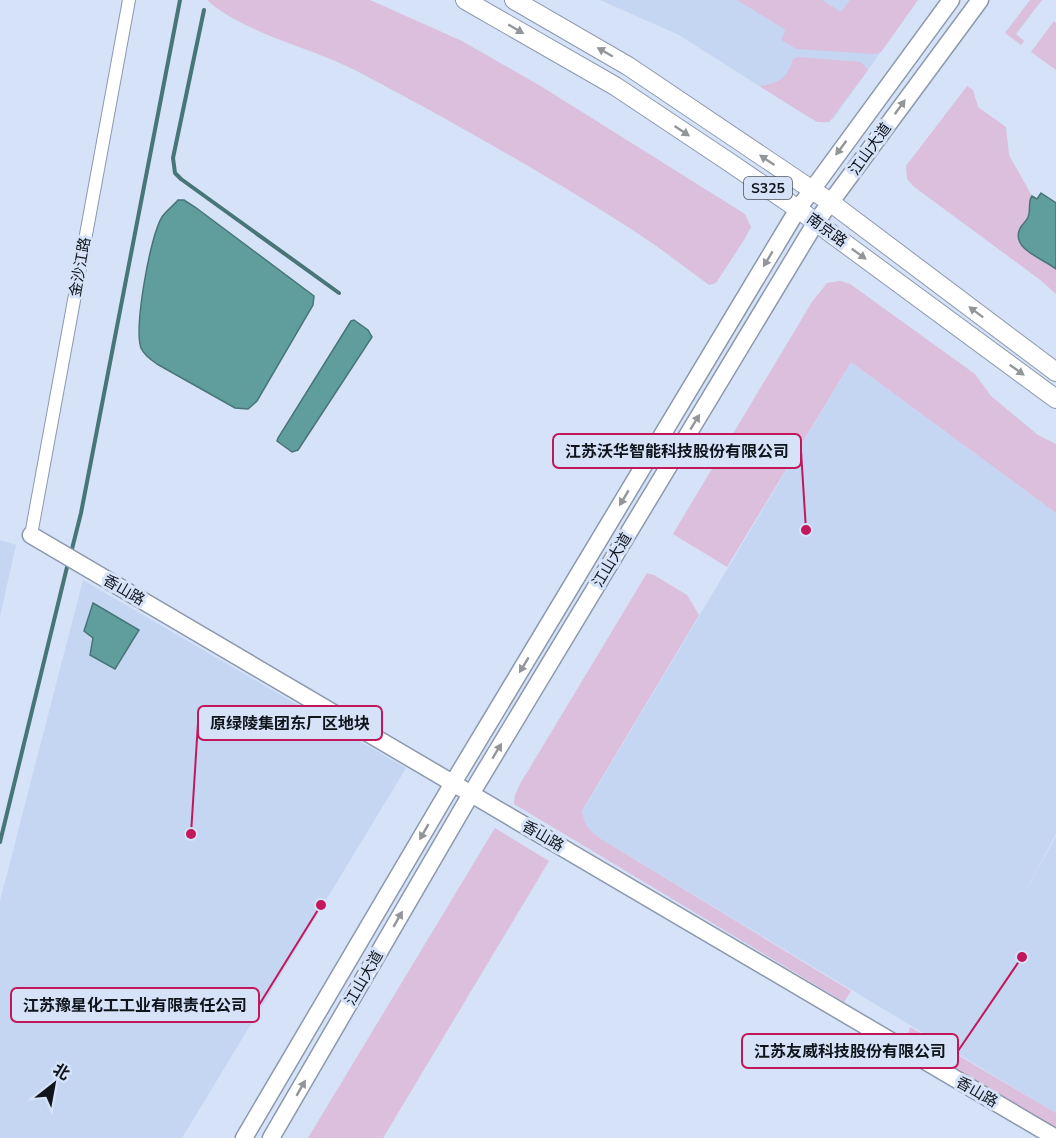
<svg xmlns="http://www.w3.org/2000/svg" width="1056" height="1138" viewBox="0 0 1056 1138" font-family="'Nunito Sans','Noto Sans SC',sans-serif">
<rect width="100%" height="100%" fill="#d5e2f8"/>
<path fill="#c5d6f3" d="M 600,0 L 918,0 L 833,119 L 824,123 L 808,117 L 679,35 Z
M 851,362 L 1056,513 L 1056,834 L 1017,906 L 1056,836 L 1056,1113 L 601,839 L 590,832 L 583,822 L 582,812 Z
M 0,540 L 16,545 L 0,616 Z
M 83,580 L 406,768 L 182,1138 L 0,1138 L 0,901 Z"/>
<path fill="#dbbfdc" d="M 207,0 L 370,0 L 462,41 L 539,85 L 745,214 L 751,227 L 744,240 L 716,283 L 709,285 C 683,266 658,246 631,229 C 542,172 448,119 355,70 C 310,47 243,33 207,0 Z
M 737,0 L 822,0 L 841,12 L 850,0 L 918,0 L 881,52 L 874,54 L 796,49 L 781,40 L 786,30 Z
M 1030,0 L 1042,0 L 1016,34 L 1024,41 L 1021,45 L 1005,33 Z
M 1054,21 L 1056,23 L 1056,70 L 1031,52 Z
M 798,57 L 861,62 L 868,70 L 829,122 L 817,122 L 759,86 C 778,84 788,78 793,59 Z
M 967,86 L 973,90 L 978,107 L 1006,127 L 1009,155 L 1032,196 L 1037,200 L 1041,193 L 1056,203 L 1056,294 L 1039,279 L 913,186 L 907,179 L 906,166 Z
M 840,281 L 850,284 L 975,374 L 991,396 L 1038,435 L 1056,444 L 1056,513 L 851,362 L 727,567 L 673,534 L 812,302 L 827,283 Z
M 647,573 L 654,575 L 687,595 L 699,615 L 582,811 C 584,826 590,831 601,839 L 851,991 L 844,1002 L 514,804 L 515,795 L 520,784 Z
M 495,828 L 549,861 L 383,1138 L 308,1138 Z
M 910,1027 L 1056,1113 L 1056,1129 L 909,1041 L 908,1034 Z"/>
<path fill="#609e9e" stroke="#487577" stroke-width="1.5" d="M 1041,193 L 1056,203 L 1056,269 C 1044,259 1013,250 1019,231 C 1020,226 1025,223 1027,219 C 1032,211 1027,203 1032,196 L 1037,199 Z
M 178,200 L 184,200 L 195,207 L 314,296 L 313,305 L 257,401 L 248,409 L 235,408 L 157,364 C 151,360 144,355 141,348 C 134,327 150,236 162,217 C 166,211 173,206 178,200 Z
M 354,320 L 368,330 L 372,337 L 298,450 L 292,452 L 277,441 L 278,438 L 351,321 Z
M 93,603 L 139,630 L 115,669 L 90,655 L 93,638 L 84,631 Z"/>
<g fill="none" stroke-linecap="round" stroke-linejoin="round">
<path stroke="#487577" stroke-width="4" d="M 204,10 L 173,158 L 175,173 L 181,179 L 339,293
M 71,553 L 81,513 L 180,0
M 0,842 L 68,563"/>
<defs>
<path id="street" d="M 31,535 L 129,0"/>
<path id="secondary" d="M 31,535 L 1056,1138
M 244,1138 L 453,783 L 798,209 L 951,0
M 271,1138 L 471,794 L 816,222 L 980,0"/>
<path id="primary" d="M 465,0 L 615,86 L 729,162 L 798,209 L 1056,399
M 514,0 L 628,66 L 830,202 L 1056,372"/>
</defs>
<use href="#street" stroke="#8c99ad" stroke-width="14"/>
<use href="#secondary" stroke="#8c99ad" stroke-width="19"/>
<use href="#primary" stroke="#8c99ad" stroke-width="20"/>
<use href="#street" stroke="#fff" stroke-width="12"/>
<use href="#secondary" stroke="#fff" stroke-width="16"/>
<use href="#primary" stroke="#fff" stroke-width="18"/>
</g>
<defs><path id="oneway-solid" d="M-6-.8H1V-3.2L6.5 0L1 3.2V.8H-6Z" transform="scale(1.5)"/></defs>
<g fill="#939699">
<use href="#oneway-solid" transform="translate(516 29) rotate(30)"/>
<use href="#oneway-solid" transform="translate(605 52) rotate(-150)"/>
<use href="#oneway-solid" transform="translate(900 107) rotate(-54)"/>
<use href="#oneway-solid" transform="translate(682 131) rotate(34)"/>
<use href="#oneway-solid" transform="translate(841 148) rotate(127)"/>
<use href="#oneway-solid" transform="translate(767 160) rotate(-146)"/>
<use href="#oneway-solid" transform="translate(859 254) rotate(36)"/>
<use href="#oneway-solid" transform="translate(768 259) rotate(121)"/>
<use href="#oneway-solid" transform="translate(976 312) rotate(-143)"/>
<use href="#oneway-solid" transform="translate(1017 370) rotate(36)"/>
<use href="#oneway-solid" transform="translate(695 422) rotate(-59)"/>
<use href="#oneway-solid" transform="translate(624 498) rotate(121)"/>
<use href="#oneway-solid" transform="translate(524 665) rotate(121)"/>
<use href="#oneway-solid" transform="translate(497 751) rotate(-59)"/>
<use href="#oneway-solid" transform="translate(424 832) rotate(120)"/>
<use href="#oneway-solid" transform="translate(398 919) rotate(-60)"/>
<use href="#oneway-solid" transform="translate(301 1088) rotate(-60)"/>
</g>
<g text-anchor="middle" stroke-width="6" stroke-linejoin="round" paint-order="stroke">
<rect fill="#d5e2f8" stroke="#4b525e" stroke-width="1.5" x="744" y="177" width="48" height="22" rx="4.5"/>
<g font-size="14" font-weight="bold" fill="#10151c">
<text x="768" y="193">S325</text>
</g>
<g font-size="15" fill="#10151c" stroke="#d5e2f8">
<text transform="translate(870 149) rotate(-54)" y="5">江山大道</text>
<text transform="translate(827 230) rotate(36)" y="5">南京路</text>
<text transform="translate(80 267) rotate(-80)" y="5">金沙江路</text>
<text transform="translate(612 560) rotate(-59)" y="5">江山大道</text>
<text transform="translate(124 590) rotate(30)" y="5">香山路</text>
<text transform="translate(543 836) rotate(30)" y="5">香山路</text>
<text transform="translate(364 978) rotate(-60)" y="5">江山大道</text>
<text transform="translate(977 1092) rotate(30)" y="5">香山路</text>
</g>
</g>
<path fill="none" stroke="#c2185b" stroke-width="2" d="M806 530L801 451M191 834L198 723M321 905L259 1005M1022 957L958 1051"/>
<g fill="#c2185b" stroke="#d5e2f8" stroke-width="2">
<circle cx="806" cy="530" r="6"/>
<circle cx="191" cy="834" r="6"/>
<circle cx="321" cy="905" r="6"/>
<circle cx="1022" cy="957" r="6"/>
</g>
<g fill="#d5e2f8" stroke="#c2185b" stroke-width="2">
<rect x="553" y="434" width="248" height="34" rx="6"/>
<rect x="198" y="706" width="184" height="34" rx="6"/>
<rect x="11" y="988" width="248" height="34" rx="6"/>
<rect x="742" y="1034" width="216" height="34" rx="6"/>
</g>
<g font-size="16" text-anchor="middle" font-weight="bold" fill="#10151c">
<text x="677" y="457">江苏沃华智能科技股份有限公司</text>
<text x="290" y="729">原绿陵集团东厂区地块</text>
<text x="135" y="1011">江苏豫星化工工业有限责任公司</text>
<text x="850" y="1057">江苏友威科技股份有限公司</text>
</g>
<g transform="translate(54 1084) rotate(31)" stroke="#d5e2f8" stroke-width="4.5" paint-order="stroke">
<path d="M0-4.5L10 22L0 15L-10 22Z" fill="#10151c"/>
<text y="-9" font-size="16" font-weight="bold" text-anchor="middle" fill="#10151c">北</text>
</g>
</svg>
